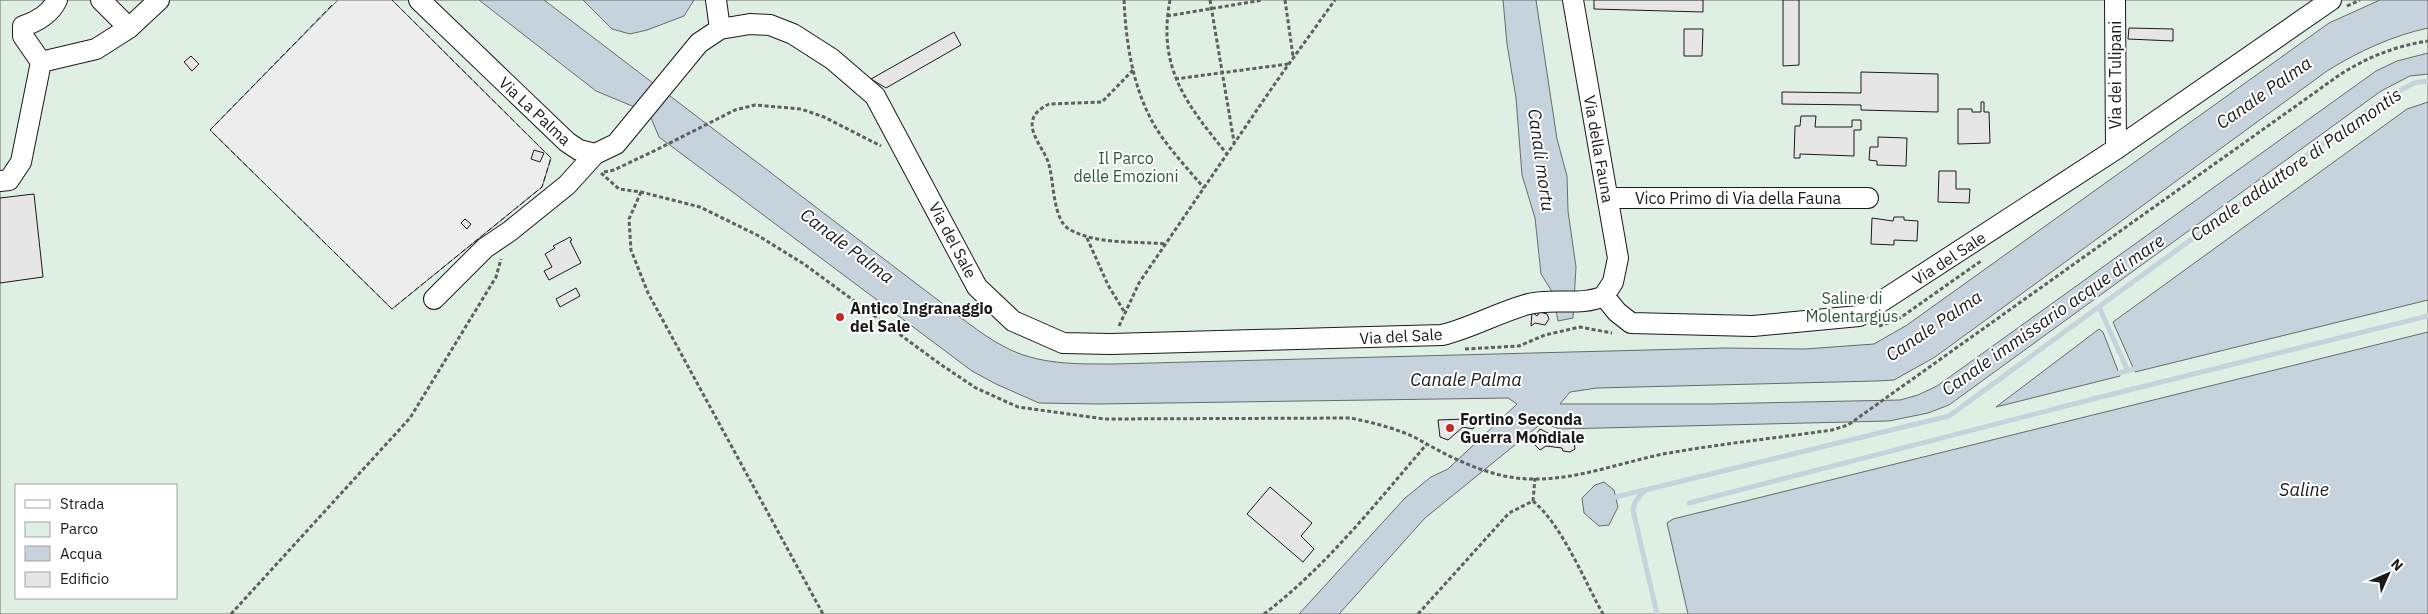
<svg xmlns="http://www.w3.org/2000/svg" width="2428" height="614" viewBox="0 0 2428 614" font-family="'IBM Plex Sans',sans-serif">
<rect width="100%" height="100%" fill="#fff"/>
<path fill="#e0efe3" stroke="#6a6a6a" fill-rule="evenodd" d="M 0,0 L 2428,0 L 2428,614 L 0,614 ZM 16,485 L 176,485 L 176,598 L 16,598 Z"/>
<path fill="#ededed" stroke="#6a6a6a" d="M 338,0 L 392,0 L 551,158 L 542,187 L 392,309 L 210,130 Z"/>
<path fill="#c6d2dc" stroke="#6a6a6a" d="M 479,0 L 544,0 L 968,323 C 979,331 991,340 1003,346 C 1037,365 1076,364 1113,364 L 1724,348 L 1805,349 L 1874,344 L 1907,325 L 2329,23 L 2380,0 L 2428,0 L 2428,28 C 2392,36 2359,51 2327,71 L 1935,357 L 1894,380 L 1876,381 L 1597,388 L 1570,392 L 1560,404 L 1708,404 L 1900,400 L 1918,395 L 1937,386 L 2376,71 L 2397,61 L 2428,53 L 2428,74 L 2410,76 L 2381,91 L 1949,405 L 1928,413 L 1889,421 L 1560,429 L 1542,423 L 1425,518 L 1339,614 L 1299,614 L 1405,498 L 1431,477 L 1448,469 L 1517,404 L 1508,398 L 1098,404 L 1039,403 L 996,384 L 972,371 L 659,137 L 649,113 L 596,91 Z
M 583,0 L 694,0 L 684,16 L 647,30 L 630,34 L 612,29 Z
M 1503,0 L 1536,0 L 1557,139 L 1567,176 L 1568,211 L 1576,267 L 1573,318 L 1558,321 L 1553,293 L 1541,274 L 1535,218 L 1522,175 L 1516,98 L 1507,44 Z
M 2428,102 L 2428,300 L 2135,372 L 2113,322 L 2407,109 Z
M 2099,329 L 2103,332 L 2120,376 L 1996,407 Z
M 2428,332 L 2428,614 L 1688,614 L 1667,523 L 1673,519 Z
M 1604,482 L 1614,490 L 1618,507 L 1609,525 L 1599,526 L 1584,513 L 1582,498 L 1595,485 Z"/>
<g fill="none" stroke-linecap="round" stroke-linejoin="round">
<path stroke="#c6d2dc" stroke-width="5" d="M 2099,307 L 2128,371
M 2119,373 L 2134,369
M 1616,497 L 1644,490
M 1689,503 L 2097,398 L 2428,316
M 1657,614 L 1633,510 L 1635,502 L 1645,490 L 1949,416 L 2384,99 L 2414,83 L 2428,81"/>
</g>
<path fill="#e6e6e6" stroke="#1a1a1a" d="M 1594,0 L 1703,0 L 1703,12 L 1594,9 Z
M 1783,0 L 1799,0 L 1799,65 L 1783,66 Z
M 2129,28 L 2173,29 L 2173,41 L 2128,39 Z
M 1684,29 L 1703,29 L 1702,56 L 1684,56 Z
M 954,32 L 961,45 L 886,88 L 871,79 Z
M 191,56 L 199,64 L 192,71 L 184,62 Z
M 1861,72 L 1938,74 L 1938,112 L 1861,110 L 1861,105 L 1782,104 L 1782,92 L 1861,93 Z
M 1981,102 L 1984,102 L 1984,112 L 1989,112 L 1990,143 L 1958,144 L 1958,109 L 1972,109 L 1972,112 L 1981,112 Z
M 1801,116 L 1816,116 L 1815,127 L 1852,127 L 1852,120 L 1861,120 L 1861,130 L 1854,130 L 1854,156 L 1800,154 L 1800,158 L 1794,158 L 1795,126 L 1800,126 Z
M 1878,137 L 1907,138 L 1906,166 L 1877,165 L 1877,161 L 1869,160 L 1870,147 L 1878,147 Z
M 534,150 L 544,153 L 540,162 L 531,159 Z
M 1939,171 L 1956,171 L 1956,189 L 1970,189 L 1969,203 L 1938,202 Z
M 34,194 L 43,277 L 0,283 L 0,198 Z
M 1894,217 L 1904,217 L 1904,220 L 1918,221 L 1917,241 L 1894,240 L 1894,245 L 1871,244 L 1872,218 L 1893,221 Z
M 465,219 L 471,224 L 467,229 L 461,223 Z
M 570,237 L 572,240 L 570,241 L 581,263 L 549,280 L 544,271 L 552,267 L 545,254 L 555,248 L 553,246 Z
M 576,288 L 580,296 L 560,307 L 556,299 Z
M 1532,312 L 1537,316 L 1540,312 L 1547,314 L 1549,319 L 1545,325 L 1535,323 L 1531,326 Z
M 1468,415 L 1473,416 L 1477,421 L 1473,429 L 1463,427 L 1448,440 L 1440,437 L 1438,420 L 1465,419 Z
M 1540,429 L 1550,434 L 1550,438 L 1563,441 L 1570,439 L 1574,442 L 1575,449 L 1570,452 L 1563,451 L 1562,448 L 1546,446 L 1540,450 L 1531,441 Z
M 1270,487 L 1312,523 L 1301,536 L 1314,549 L 1303,562 L 1247,514 Z"/>
<g fill="none" stroke-linecap="round" stroke-linejoin="round">
<defs>
<path id="minor" d="M 101,0 L 129,28 L 159,0
M 419,0 L 567,142 L 579,150 L 595,154
M 716,0 L 720,29
M 1573,0 L 1618,258 L 1613,282 L 1604,296
M 2115,0 L 2116,149
M 41,62 L 96,49 L 129,28
M 0,181 L 9,180 L 21,162 L 41,62 L 23,36 L 23,26 C 37,22 51,13 57,0
M 1608,198 L 1868,198
M 434,299 L 485,248 L 510,231 L 567,185 L 595,154 L 616,144 L 699,43 L 720,29 L 750,24 L 770,25 L 793,34 L 832,59 L 875,96 L 977,287 L 1013,321 L 1063,343 L 1111,344 L 1442,335 C 1471,328 1497,313 1525,305 C 1551,297 1580,307 1604,296 L 1617,312 L 1631,323 L 1753,326 L 1859,316 L 2116,149 L 2331,0"/>
</defs>
<use href="#minor" stroke="#1a1a1a" stroke-width="22"/>
<path stroke="#5f5f5f" stroke-width="3" stroke-dasharray="4 2.5" stroke-linecap="butt" d="M 1124,0 C 1126,44 1133,90 1156,128 C 1169,149 1188,169 1204,188
M 1170,0 C 1157,68 1187,105 1227,154
M 1210,0 L 1234,142
M 1285,0 L 1293,56
M 2347,6 L 2360,0
M 1167,16 L 1263,0
M 1133,70 L 1102,102 L 1049,104 C 1043,107 1035,112 1033,119 C 1028,134 1046,151 1049,165 C 1054,182 1053,220 1069,229 C 1096,245 1135,241 1166,244
M 1175,79 L 1288,64
M 604,172 L 614,170 L 658,149 L 735,110 L 755,105 L 801,109 L 824,117 L 881,146
M 601,173 L 619,189 L 641,192 L 700,207 L 757,235 L 804,264 L 940,364 L 976,388 L 1018,407 L 1105,419 L 1351,418 C 1373,423 1396,428 1416,438 C 1446,455 1476,471 1510,477 C 1561,486 1614,464 1663,454 C 1719,444 1776,438 1832,430 L 1848,425 L 2338,76 C 2365,58 2395,46 2428,41
M 641,192 L 629,219 L 631,250 L 648,293 L 823,614
M 1087,238 L 1108,285 L 1125,313
M 1119,326 L 1139,283 L 1276,82 L 1335,0
M 1879,326 L 1897,320 L 1981,261
M 1465,349 L 1519,346 L 1545,335 L 1580,327 L 1612,333
M 1533,501 C 1562,525 1584,580 1603,614
M 1533,501 L 1535,478
M 231,614 L 410,418 L 496,277 L 501,259
M 1264,614 C 1326,567 1376,503 1426,445
M 1418,614 L 1509,513 L 1533,501"/>
<use href="#minor" stroke="#fff" stroke-width="20"/>
<path stroke="#1a1a1a" stroke-width="1" stroke-dasharray="6 2.5" stroke-linecap="butt" d="M 332,5 L 210,130 L 392,309 L 542,187 L 551,158 L 392,0"/>
</g>
<g fill="#c62828" stroke="#fff" stroke-width="2">
<circle cx="840" cy="317" r="5"/>
<circle cx="1450" cy="428" r="5"/>
</g>
<g text-anchor="middle" stroke-width="4" stroke-linejoin="round" paint-order="stroke">
<g font-size="16" fill="#1a1a1a" stroke="#fff">
<text transform="translate(2115 75) rotate(-90)" y="6">Via dei Tulipani</text>
<text transform="translate(535 111) rotate(43)" y="6">Via La Palma</text>
<text transform="translate(1599 149) rotate(80)" y="6">Via della Fauna</text>
<text x="1738" y="204">Vico Primo di Via della Fauna</text>
<text transform="translate(953 240) rotate(62)" y="6">Via del Sale</text>
<text transform="translate(1949 258) rotate(-33)" y="6">Via del Sale</text>
<text transform="translate(1401 336) rotate(-3)" y="6">Via del Sale</text>
</g>
<g font-size="16" fill="#2b5a34" stroke="#fff">
<text x="1126" y="164">Il Parco<tspan x="1126" dy="18">delle Emozioni</tspan></text>
<text x="1852" y="304">Saline di<tspan x="1852" dy="18">Molentargius</tspan></text>
</g>
<g font-size="16" font-weight="bold" fill="#1a1a1a" stroke="#fff" text-anchor="start">
<text x="850" y="314">Antico Ingranaggio<tspan x="850" dy="18">del Sale</tspan></text>
<text x="1460" y="425">Fortino Seconda<tspan x="1460" dy="18">Guerra Mondiale</tspan></text>
</g>
<g font-size="18" font-style="italic" fill="#1a1a1a" stroke="#fff">
<text transform="translate(2264 93) rotate(-35)" y="6">Canale Palma</text>
<text transform="translate(1541 160) rotate(82)" y="6">Canali mortu</text>
<text transform="translate(2296 165) rotate(-35)" y="6">Canale adduttore di Palamontis</text>
<text transform="translate(847 246) rotate(37)" y="6">Canale Palma</text>
<text transform="translate(2053 315) rotate(-35)" y="6">Canale immissario acque di mare</text>
<text transform="translate(1934 326) rotate(-34)" y="6">Canale Palma</text>
<text x="1466" y="386">Canale Palma</text>
<text x="2304" y="496">Saline</text>
</g>
</g>
<rect x="15" y="484" width="162" height="115" fill="#ffffff" stroke="#a3a3a3"/>
<rect x="25" y="500" width="25" height="8" fill="#ffffff" stroke="#a3a3a3"/>
<text x="60" y="509" font-size="15" fill="#1a1a1a">Strada</text>
<rect x="25" y="522" width="25" height="15" fill="#e0efe3" stroke="#a3a3a3"/>
<text x="60" y="534" font-size="15" fill="#1a1a1a">Parco</text>
<rect x="25" y="546" width="25" height="15" fill="#c6d2dc" stroke="#a3a3a3"/>
<text x="60" y="559" font-size="15" fill="#1a1a1a">Acqua</text>
<rect x="25" y="572" width="25" height="15" fill="#e6e6e6" stroke="#a3a3a3"/>
<text x="60" y="584" font-size="15" fill="#1a1a1a">Edificio</text>
<g transform="translate(2388 574) rotate(45)" stroke="#ffffff" stroke-width="4" paint-order="stroke">
<path d="M0-4L9 19L0 12L-9 19Z" fill="#1a1a1a"/>
<text y="-8" font-size="14" font-weight="bold" text-anchor="middle" fill="#1a1a1a">N</text>
</g>
</svg>
